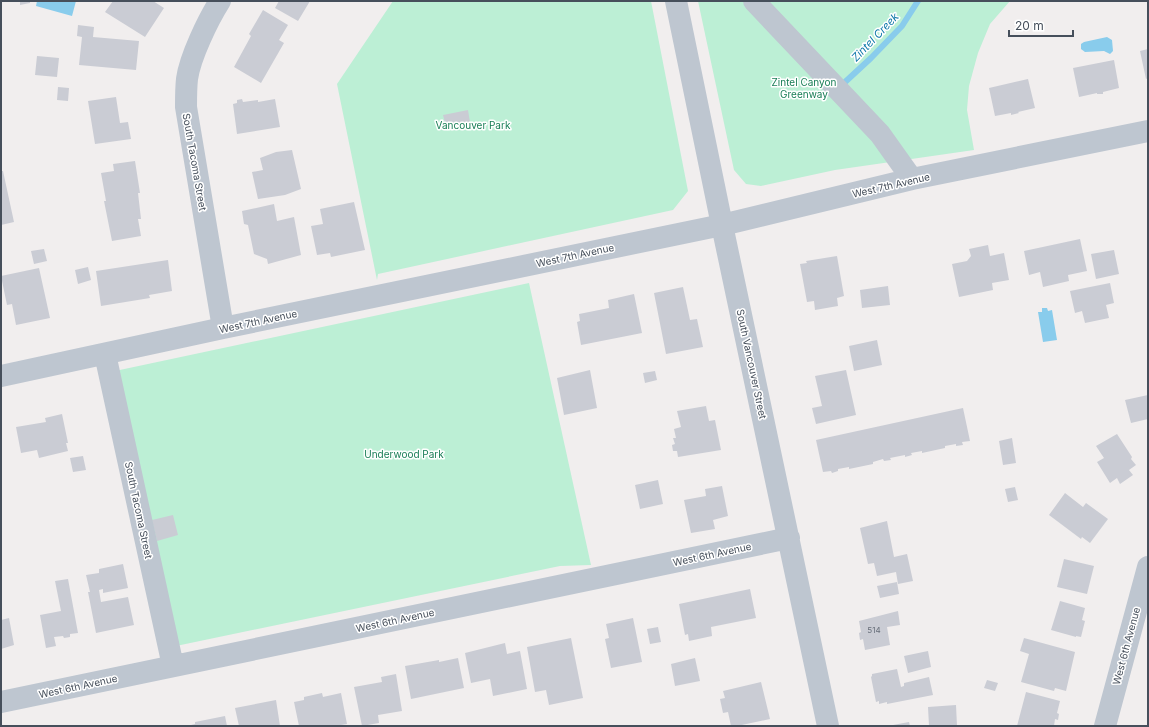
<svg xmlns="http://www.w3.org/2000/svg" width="1149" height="727" viewBox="0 0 1149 727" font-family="Inter,sans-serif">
<rect width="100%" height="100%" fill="#f1eeee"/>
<path fill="#bcefd5" d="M 393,1 L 651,1 L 688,191 L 673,210 L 378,274 L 377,280 L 337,84 Z
M 698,1 L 1010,1 L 990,24 L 978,53 L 969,86 L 967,110 L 974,150 L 835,170 L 761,186 L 746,184 L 734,170 Z
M 529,283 L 591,565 L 560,566 L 176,646 L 115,371 Z"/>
<path fill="#89ccec" d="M 37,1 L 76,1 L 72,16 L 36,6 Z
M 1107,37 L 1112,40 L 1113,51 L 1110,54 L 1104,51 L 1085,52 L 1081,49 L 1081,44 L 1084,42 Z
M 1042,308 L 1047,308 L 1048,311 L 1052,310 L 1057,340 L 1043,342 L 1038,312 L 1042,312 Z"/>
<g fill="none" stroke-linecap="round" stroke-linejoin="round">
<path stroke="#89ccec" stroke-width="6" d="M 844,83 L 871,58 L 902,26 L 918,1"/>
</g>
<path fill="#caccd4" d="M 20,1 L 30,1 L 30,3 L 20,5 Z
M 113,1 L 153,1 L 164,8 L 145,37 L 105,12 Z
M 279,1 L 310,1 L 298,21 L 275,8 Z
M 263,10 L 288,25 L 279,40 L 284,43 L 261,83 L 234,67 L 251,36 L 249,34 Z
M 78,25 L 94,27 L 93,37 L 139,41 L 136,70 L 79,65 L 82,37 L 77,36 Z
M 1148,49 L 1148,78 L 1146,79 L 1140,51 Z
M 37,56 L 59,58 L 57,77 L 35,75 Z
M 1114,60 L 1119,88 L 1103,92 L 1103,94 L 1097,94 L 1097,93 L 1079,97 L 1073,68 Z
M 1028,79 L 1035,108 L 1018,112 L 1019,113 L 1011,115 L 1011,113 L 995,116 L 989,88 Z
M 58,87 L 69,88 L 68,101 L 57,100 Z
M 116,97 L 120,123 L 128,122 L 131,139 L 95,144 L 88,101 Z
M 242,99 L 243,102 L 258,100 L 258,102 L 275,99 L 280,127 L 237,134 L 233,104 L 237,103 L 237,100 Z
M 468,110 L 470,122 L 446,127 L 443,115 Z
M 292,150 L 301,189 L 285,195 L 258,199 L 252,172 L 263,170 L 260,158 L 276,152 Z
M 135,161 L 140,193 L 138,193 L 141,219 L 138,219 L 141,236 L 112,241 L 104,201 L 106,201 L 101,173 L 114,171 L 113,164 Z
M 1,171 L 3,171 L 14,222 L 1,225 Z
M 354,202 L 365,250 L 331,257 L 330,253 L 317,255 L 311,226 L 323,224 L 320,209 Z
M 274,204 L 277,221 L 294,217 L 301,255 L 268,264 L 267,259 L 254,254 L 248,225 L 244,224 L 242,211 Z
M 1080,239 L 1087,271 L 1068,275 L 1069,281 L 1043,287 L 1040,272 L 1029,275 L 1024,251 Z
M 988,245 L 990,256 L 1004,253 L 1009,280 L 992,283 L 993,290 L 959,297 L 952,264 L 967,261 L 971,256 L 969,249 Z
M 44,249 L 47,261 L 34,264 L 31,251 Z
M 1114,250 L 1119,274 L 1096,279 L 1091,254 Z
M 837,256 L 844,296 L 837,298 L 838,306 L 815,310 L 814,301 L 807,302 L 800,264 L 807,263 L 806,261 Z
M 168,260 L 172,291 L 149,295 L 150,298 L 101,306 L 96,271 Z
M 88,267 L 91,280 L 78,284 L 75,270 Z
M 39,268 L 50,318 L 16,325 L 12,304 L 7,305 L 1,276 Z
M 1110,283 L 1114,303 L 1106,305 L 1109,318 L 1085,323 L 1082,311 L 1075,313 L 1070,291 Z
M 888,286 L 890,305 L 862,308 L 860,290 Z
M 683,287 L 690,320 L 697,319 L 703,347 L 666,354 L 654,293 Z
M 634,294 L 642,333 L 581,345 L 577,322 L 580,321 L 579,314 L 609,308 L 608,300 Z
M 877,340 L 882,365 L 854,371 L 849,346 Z
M 590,370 L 597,408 L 564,415 L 557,378 Z
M 846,370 L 856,415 L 816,424 L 812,408 L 822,406 L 815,376 Z
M 655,371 L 657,380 L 645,383 L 643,373 Z
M 1148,395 L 1148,419 L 1131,423 L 1125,400 Z
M 706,406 L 709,421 L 715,420 L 721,450 L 678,457 L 677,451 L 673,451 L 672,445 L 675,444 L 673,438 L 676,438 L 674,429 L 681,427 L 677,411 Z
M 963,408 L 970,441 L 962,442 L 963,445 L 956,446 L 956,444 L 945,446 L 945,448 L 922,453 L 922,451 L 911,453 L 912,455 L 905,457 L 905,455 L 890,458 L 891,460 L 884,461 L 883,459 L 873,462 L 873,464 L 849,469 L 849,467 L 838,469 L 838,471 L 832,473 L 831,471 L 823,472 L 816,440 Z
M 62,414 L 68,443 L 66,443 L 68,451 L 39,458 L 37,450 L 21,453 L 16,427 L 46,422 L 45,418 Z
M 1117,434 L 1132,457 L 1131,459 L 1136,465 L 1129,470 L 1133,475 L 1120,484 L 1117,478 L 1110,483 L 1097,462 L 1104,458 L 1096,446 Z
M 1012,438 L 1016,463 L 1003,465 L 999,441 Z
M 83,456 L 86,470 L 73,472 L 70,458 Z
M 658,480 L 663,504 L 640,509 L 635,485 Z
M 722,486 L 728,516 L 713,520 L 715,529 L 691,533 L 684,500 L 706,496 L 705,489 Z
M 1015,487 L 1018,500 L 1008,502 L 1005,489 Z
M 1065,493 L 1083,507 L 1086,503 L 1108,519 L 1090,543 L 1082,537 L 1081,539 L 1049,515 Z
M 173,515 L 178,535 L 157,541 L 152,520 Z
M 887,521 L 894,557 L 907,554 L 913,581 L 898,584 L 896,572 L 877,576 L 874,563 L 868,564 L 860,528 Z
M 1064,559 L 1094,566 L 1087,594 L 1057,587 Z
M 123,564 L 128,588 L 103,593 L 103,589 L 99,590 L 101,602 L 128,597 L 134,625 L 96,633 L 88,592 L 90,592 L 86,575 L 99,573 L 99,569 Z
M 68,579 L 78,633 L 70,634 L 70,637 L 64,638 L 63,636 L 54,637 L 56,646 L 46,648 L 40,615 L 61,611 L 55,581 Z
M 897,582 L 899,594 L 880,598 L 877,586 Z
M 750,589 L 756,618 L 711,627 L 712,636 L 689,641 L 688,634 L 685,635 L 679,604 Z
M 1060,601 L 1085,608 L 1082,620 L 1085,621 L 1081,637 L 1076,636 L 1076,637 L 1051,630 Z
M 898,611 L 900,625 L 887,627 L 890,645 L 865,650 L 863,639 L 860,640 L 859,633 L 861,632 L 859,621 Z
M 9,618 L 14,645 L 1,649 L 1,620 Z
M 633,618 L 642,662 L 611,668 L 605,639 L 609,638 L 606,624 Z
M 658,627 L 661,642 L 650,644 L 647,629 Z
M 571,638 L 583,698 L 549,705 L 546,690 L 535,692 L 527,647 Z
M 1024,638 L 1075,652 L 1066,691 L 1055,688 L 1054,691 L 1021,682 L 1029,654 L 1020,651 Z
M 505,643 L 507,654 L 520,651 L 527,689 L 493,696 L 490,679 L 471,683 L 465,653 Z
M 928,651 L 931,667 L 908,673 L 904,656 Z
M 458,658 L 464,688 L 411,699 L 405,666 L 439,660 L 439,662 Z
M 695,658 L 700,681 L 675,686 L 671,664 Z
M 897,669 L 901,687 L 904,686 L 904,683 L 929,677 L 933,695 L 887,704 L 887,702 L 879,704 L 879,701 L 876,702 L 871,677 L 872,676 L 872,674 Z
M 396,674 L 402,711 L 378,715 L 379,723 L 362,726 L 354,687 L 382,682 L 381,677 Z
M 987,680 L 998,683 L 995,691 L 984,688 Z
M 761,682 L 770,719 L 737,726 L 731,726 L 728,712 L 723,713 L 720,699 L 725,698 L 723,691 Z
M 1026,692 L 1060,701 L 1057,713 L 1059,714 L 1058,720 L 1055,719 L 1054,726 L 1017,726 Z
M 322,693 L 323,697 L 341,693 L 347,724 L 335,726 L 299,726 L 294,702 L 304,700 L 304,697 Z
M 276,700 L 280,726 L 239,726 L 235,708 Z
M 956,705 L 957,726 L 929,726 L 928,707 Z
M 225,716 L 227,726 L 187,726 L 195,724 L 195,722 Z
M 909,722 L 910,726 L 893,726 L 893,725 Z"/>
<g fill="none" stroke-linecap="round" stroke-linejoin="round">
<path stroke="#bec6d0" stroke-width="22" d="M 220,1 C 208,20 190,57 187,79 C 186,88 186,98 186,107 L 223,328
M 676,1 L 722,225 L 828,726
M 754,1 L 880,134 L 912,179
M 105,354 L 173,666
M 1,376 L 223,328 L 722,225 L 912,179 L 1148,131
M 1,702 L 789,538
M 1105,726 L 1148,567"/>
</g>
<g text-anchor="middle" stroke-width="3" stroke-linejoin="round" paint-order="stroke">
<g font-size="8" fill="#676e79">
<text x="874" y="633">514</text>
</g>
<g font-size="10" fill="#177d55" stroke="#fff">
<text x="804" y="86">Zintel Canyon<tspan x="804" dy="12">Greenway</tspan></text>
<text x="473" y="129">Vancouver Park</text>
<text x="404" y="458">Underwood Park</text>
</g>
<g font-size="10" fill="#464f5b" stroke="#fff">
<text transform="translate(195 162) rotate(80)" y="4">South Tacoma Street</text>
<text transform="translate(891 185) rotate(-13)" y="4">West 7th Avenue</text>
<text transform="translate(575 255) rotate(-12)" y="4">West 7th Avenue</text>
<text transform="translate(258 321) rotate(-12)" y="4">West 7th Avenue</text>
<text transform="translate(752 364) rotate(78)" y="4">South Vancouver Street</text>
<text transform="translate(139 510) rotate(78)" y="4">South Tacoma Street</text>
<text transform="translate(712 554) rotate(-12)" y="4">West 6th Avenue</text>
<text transform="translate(395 620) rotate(-12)" y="4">West 6th Avenue</text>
<text transform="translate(1126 646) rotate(-75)" y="4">West 6th Avenue</text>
<text transform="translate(78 686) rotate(-12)" y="4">West 6th Avenue</text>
</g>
<g font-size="11" font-style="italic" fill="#0c76a8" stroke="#fff">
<text transform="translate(875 37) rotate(-46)" y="4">Zintel Creek</text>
</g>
</g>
<rect width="1149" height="727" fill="none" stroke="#464f5b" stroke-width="4"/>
<path d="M1009 30v6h64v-6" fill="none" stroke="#464f5b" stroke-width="2"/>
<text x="1015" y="30" font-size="12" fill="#464f5b" stroke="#ffffff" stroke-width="3" paint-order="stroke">20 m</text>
</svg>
